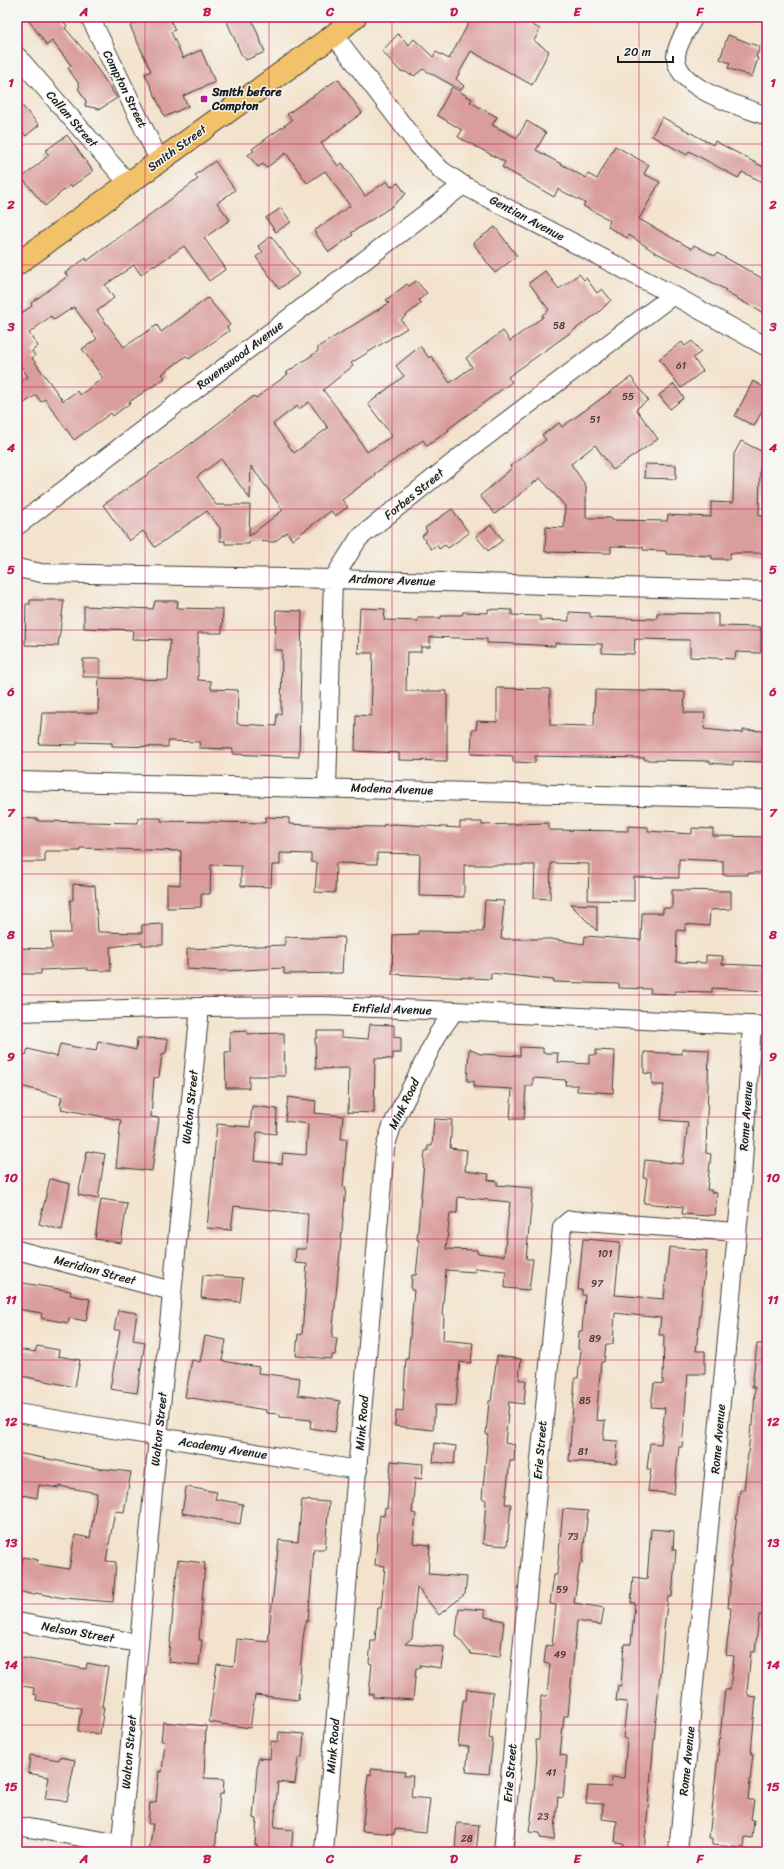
<svg xmlns="http://www.w3.org/2000/svg" width="784" height="1869" viewBox="0 0 784 1869" font-family="Sriracha,sans-serif">
<rect width="100%" height="100%" fill="#f6f6f2"/>
<filter id="ink" filterUnits="userSpaceOnUse"><feTurbulence type="fractalNoise" baseFrequency=".025" numOctaves="2"/><feDisplacementMap in="SourceGraphic" scale="8" xChannelSelector="R" yChannelSelector="G"/><feConvolveMatrix kernelMatrix="1 2 1 2 8 2 1 2 1" color-interpolation-filters="sRGB"/></filter>
<filter id="wash" filterUnits="userSpaceOnUse"><feTurbulence type="fractalNoise" baseFrequency=".012" numOctaves="4" result="noise"/><feDisplacementMap in="SourceGraphic" scale="16" xChannelSelector="R" yChannelSelector="G"/><feGaussianBlur stdDeviation="0.9" result="paint"/><feColorMatrix in="noise" values="0 0 0 0 0 0 0 0 0 0 0 0 0 0 0 0 0 1.4 0 .05"/><feComposite in="paint" operator="in"/></filter>
<g filter="url(#wash)">
<rect width="100%" height="100%" fill="#f3e3cd"/>
<g id="blocks">
<path fill="#d99e9c" fill-rule="evenodd" d="M 26,17 L 60,17 L 67,26 L 65,28 L 88,55 L 117,98 L 100,109 L 85,106 L 86,101 L 78,88 L 80,86 L 68,68 L 71,65 L 52,41 L 47,45 Z
M 148,17 L 169,17 L 175,30 L 171,32 L 183,58 L 201,50 L 215,82 L 183,96 L 188,106 L 165,117 L 145,74 L 151,71 L 130,26 Z
M 225,17 L 251,17 L 265,52 L 246,60 L 244,56 L 242,56 Z
M 472,17 L 518,17 L 540,29 L 534,41 L 549,51 L 532,85 L 471,51 L 456,79 L 464,86 L 461,90 L 423,69 L 414,76 L 412,74 L 410,75 L 406,72 L 400,71 L 382,51 L 398,34 L 409,45 L 414,39 L 433,57 L 436,52 L 449,59 Z
M 728,35 L 760,47 L 756,57 L 758,58 L 752,77 L 728,68 L 730,63 L 720,59 Z
M 338,79 L 362,113 L 321,143 L 338,166 L 342,163 L 365,196 L 387,181 L 391,187 L 398,183 L 406,194 L 391,207 L 351,233 L 353,235 L 329,252 L 314,231 L 350,206 L 325,171 L 307,183 L 286,153 L 266,168 L 263,164 L 258,167 L 248,155 L 254,151 L 252,149 L 292,120 L 287,114 Z
M 452,87 L 472,99 L 470,102 L 497,117 L 492,125 L 517,138 L 527,121 L 546,133 L 536,150 L 586,178 L 588,174 L 597,179 L 615,146 L 649,165 L 644,174 L 660,182 L 639,219 L 692,249 L 694,245 L 715,256 L 717,253 L 767,281 L 767,315 L 725,292 L 726,290 L 697,274 L 653,251 L 629,235 L 627,238 L 608,227 L 610,220 L 583,206 L 585,203 L 558,189 L 554,197 L 502,167 L 505,162 L 458,137 L 462,130 L 437,115 Z
M 17,100 L 39,125 L 26,136 L 17,126 Z
M 662,117 L 713,145 L 715,141 L 767,169 L 767,184 L 742,172 L 738,178 L 689,151 L 687,155 L 652,136 Z
M 67,135 L 93,171 L 71,187 L 70,185 L 45,206 L 22,178 L 49,155 L 45,151 Z
M 215,161 L 235,190 L 217,203 L 230,220 L 204,238 L 226,269 L 209,281 L 184,246 L 155,266 L 154,264 L 141,275 L 134,265 L 105,285 L 114,298 L 97,311 L 124,347 L 157,325 L 161,332 L 208,298 L 230,325 L 227,327 L 229,331 L 189,359 L 186,356 L 162,374 L 165,378 L 129,402 L 130,403 L 113,416 L 111,413 L 74,440 L 45,399 L 41,402 L 36,395 L 17,408 L 17,385 L 28,377 L 21,366 L 17,369 L 17,316 L 32,306 L 31,303 L 68,276 L 65,273 L 86,258 L 87,261 L 198,179 L 195,175 ZM 74,307 L 97,339 L 82,349 L 103,378 L 80,395 L 77,391 L 63,401 L 32,358 L 35,356 L 32,351 L 38,346 L 29,333 L 51,316 L 54,320 Z
M 281,208 L 291,222 L 276,232 L 266,218 Z
M 495,227 L 517,256 L 495,273 L 473,243 Z
M 271,236 L 300,274 L 279,289 L 256,257 L 263,252 L 258,246 Z
M 545,271 L 559,289 L 579,274 L 584,280 L 586,278 L 597,293 L 602,289 L 611,300 L 598,313 L 508,377 L 512,382 L 448,429 L 449,430 L 427,446 L 423,440 L 374,474 L 375,475 L 342,500 L 348,507 L 335,516 L 331,511 L 292,540 L 287,532 L 274,542 L 249,541 L 249,544 L 225,544 L 225,541 L 220,541 L 220,528 L 207,511 L 155,547 L 143,531 L 129,541 L 103,505 L 176,455 L 254,396 L 256,398 L 288,374 L 286,373 L 318,351 L 318,347 L 389,303 L 386,300 L 407,284 L 409,286 L 416,281 L 427,293 L 419,300 L 421,303 L 401,320 L 407,328 L 351,363 L 353,366 L 323,390 L 344,417 L 367,452 L 392,436 L 368,404 L 404,376 L 396,366 L 420,346 L 429,358 L 431,356 L 450,383 L 472,367 L 466,358 L 503,331 L 510,341 L 543,317 L 542,315 L 549,310 L 529,283 ZM 309,402 L 328,428 L 294,453 L 273,424 L 297,406 L 299,409 ZM 221,459 L 250,499 L 251,466 L 283,510 L 249,536 L 250,505 L 216,505 L 197,477 Z
M 692,341 L 701,352 L 693,358 L 703,371 L 681,388 L 659,359 L 682,342 L 685,346 Z
M 631,377 L 648,400 L 636,409 L 658,439 L 613,470 L 595,445 L 571,464 L 586,486 L 586,518 L 611,518 L 611,520 L 667,521 L 668,515 L 711,517 L 711,502 L 733,503 L 734,454 L 741,441 L 767,454 L 760,468 L 759,516 L 767,516 L 767,553 L 730,553 L 730,559 L 712,559 L 712,556 L 666,554 L 666,551 L 643,550 L 643,547 L 611,546 L 611,553 L 545,552 L 546,527 L 564,528 L 565,506 L 540,478 L 495,514 L 480,496 L 512,468 L 510,466 L 546,440 L 542,435 L 559,423 L 562,427 Z
M 753,381 L 767,389 L 767,402 L 754,426 L 735,416 Z
M 674,384 L 684,398 L 670,409 L 659,395 Z
M 645,464 L 676,465 L 676,479 L 644,478 Z
M 452,509 L 469,533 L 448,548 L 445,545 L 439,549 L 437,545 L 431,549 L 422,536 L 427,532 L 425,528 Z
M 491,525 L 503,540 L 488,551 L 476,536 Z
M 30,600 L 64,600 L 58,646 L 25,645 L 26,604 L 30,604 Z
M 155,601 L 178,601 L 177,608 L 223,609 L 222,633 L 198,633 L 198,680 L 211,681 L 211,689 L 238,690 L 237,724 L 276,726 L 277,714 L 281,714 L 282,650 L 275,650 L 276,610 L 302,611 L 299,757 L 233,754 L 233,749 L 199,748 L 200,742 L 168,741 L 168,747 L 112,746 L 112,743 L 77,742 L 77,745 L 39,744 L 42,713 L 98,713 L 99,678 L 168,680 L 170,640 L 132,639 L 133,630 L 84,628 L 84,606 L 153,609 Z
M 360,608 L 385,609 L 384,620 L 418,621 L 418,618 L 441,618 L 441,616 L 446,616 L 446,615 L 462,615 L 463,612 L 488,613 L 488,609 L 512,610 L 512,615 L 540,616 L 540,620 L 569,621 L 569,612 L 590,613 L 590,617 L 654,619 L 657,618 L 657,613 L 718,614 L 718,626 L 761,627 L 761,653 L 736,652 L 735,659 L 690,657 L 690,640 L 635,639 L 634,654 L 602,653 L 602,644 L 555,643 L 555,646 L 517,644 L 487,643 L 487,639 L 430,637 L 430,647 L 421,647 L 421,652 L 407,652 L 406,691 L 447,691 L 447,761 L 399,760 L 399,753 L 355,751 L 356,715 L 371,716 L 373,653 L 358,653 Z
M 83,659 L 100,659 L 100,677 L 83,677 Z
M 497,688 L 550,689 L 550,725 L 594,726 L 595,690 L 685,692 L 684,713 L 705,713 L 704,729 L 743,733 L 743,730 L 766,731 L 765,762 L 733,761 L 733,765 L 710,763 L 710,761 L 645,760 L 645,758 L 535,756 L 535,763 L 513,762 L 513,756 L 471,754 L 472,730 L 476,730 L 477,721 L 497,722 Z
M 266,817 L 289,818 L 289,824 L 328,826 L 383,827 L 383,825 L 393,824 L 460,828 L 460,822 L 482,822 L 482,825 L 549,823 L 549,830 L 628,831 L 628,826 L 648,827 L 648,831 L 692,834 L 692,828 L 713,829 L 713,836 L 767,837 L 767,873 L 748,873 L 748,875 L 723,875 L 723,861 L 679,859 L 679,878 L 634,877 L 634,901 L 588,900 L 589,864 L 551,863 L 550,899 L 534,898 L 535,865 L 464,865 L 464,897 L 420,896 L 419,896 L 420,854 L 377,853 L 377,864 L 336,863 L 335,893 L 315,892 L 317,863 L 311,862 L 311,854 L 280,853 L 280,865 L 272,865 L 271,887 L 241,886 L 241,866 L 211,865 L 210,894 L 201,894 L 201,907 L 167,908 L 167,884 L 180,885 L 181,851 L 80,848 L 80,851 L 45,851 L 45,862 L 17,862 L 17,818 L 38,819 L 38,821 L 138,823 L 138,818 L 161,818 L 161,821 L 265,823 Z
M 73,884 L 95,886 L 98,932 L 142,933 L 142,925 L 163,924 L 163,945 L 142,945 L 142,943 L 110,947 L 111,971 L 87,970 L 87,968 L 41,970 L 41,974 L 17,974 L 17,948 L 52,949 L 51,933 L 71,933 L 70,900 L 73,900 Z
M 672,890 L 731,891 L 731,909 L 710,910 L 709,926 L 685,924 L 685,931 L 677,930 L 676,962 L 706,963 L 706,955 L 723,956 L 722,964 L 767,966 L 767,991 L 712,988 L 712,992 L 675,991 L 675,994 L 650,993 L 651,989 L 619,988 L 619,984 L 554,982 L 554,980 L 491,973 L 491,979 L 392,974 L 393,935 L 418,934 L 418,931 L 483,932 L 485,900 L 504,901 L 501,939 L 550,939 L 584,944 L 585,936 L 641,940 L 642,913 L 663,913 L 663,908 L 672,908 Z
M 570,904 L 597,905 L 597,931 Z
M 285,937 L 310,938 L 344,937 L 342,973 L 284,974 L 284,968 L 222,971 L 187,969 L 187,949 L 285,945 Z
M 370,1024 L 394,1025 L 394,1037 L 401,1038 L 401,1053 L 393,1053 L 393,1059 L 375,1058 L 374,1113 L 348,1112 L 349,1068 L 316,1069 L 315,1038 L 317,1038 L 317,1031 L 341,1031 L 341,1037 L 368,1039 Z
M 247,1031 L 247,1034 L 284,1033 L 285,1076 L 249,1076 L 249,1088 L 226,1088 L 225,1052 L 230,1052 L 230,1032 Z
M 137,1038 L 168,1039 L 166,1053 L 162,1054 L 159,1077 L 154,1078 L 151,1117 L 159,1118 L 152,1171 L 116,1167 L 121,1120 L 61,1109 L 62,1106 L 60,1105 L 62,1097 L 17,1085 L 17,1052 L 26,1055 L 28,1049 L 57,1057 L 60,1044 L 96,1051 L 98,1041 L 136,1050 Z
M 520,1047 L 543,1048 L 543,1053 L 558,1053 L 557,1062 L 589,1064 L 589,1055 L 596,1055 L 596,1050 L 615,1051 L 613,1093 L 577,1091 L 577,1085 L 565,1085 L 566,1080 L 533,1078 L 533,1086 L 526,1086 L 524,1119 L 510,1119 L 512,1089 L 474,1087 L 474,1081 L 467,1081 L 469,1049 L 480,1054 L 520,1056 Z
M 682,1049 L 709,1050 L 706,1153 L 711,1154 L 707,1190 L 711,1190 L 711,1192 L 717,1193 L 715,1215 L 709,1215 L 709,1216 L 682,1214 L 683,1207 L 644,1203 L 647,1178 L 643,1178 L 645,1160 L 683,1164 L 688,1122 L 661,1120 L 664,1085 L 652,1085 L 652,1074 L 644,1073 L 644,1052 L 682,1054 Z
M 288,1097 L 316,1101 L 315,1113 L 343,1116 L 341,1139 L 347,1139 L 343,1187 L 346,1187 L 332,1338 L 337,1338 L 335,1355 L 332,1355 L 332,1359 L 296,1356 L 298,1334 L 302,1335 L 307,1264 L 295,1263 L 296,1249 L 306,1249 L 308,1214 L 234,1206 L 231,1230 L 207,1228 L 217,1124 L 250,1127 L 252,1106 L 277,1109 L 276,1134 L 257,1132 L 254,1161 L 282,1164 L 283,1153 L 306,1155 L 308,1124 L 285,1121 Z
M 434,1119 L 452,1120 L 450,1148 L 467,1150 L 465,1171 L 489,1174 L 488,1180 L 497,1181 L 497,1185 L 533,1188 L 526,1259 L 533,1259 L 529,1290 L 505,1288 L 506,1271 L 475,1268 L 475,1272 L 446,1270 L 442,1315 L 444,1315 L 443,1340 L 473,1343 L 471,1363 L 460,1362 L 456,1406 L 435,1405 L 433,1430 L 395,1426 L 396,1410 L 403,1411 L 406,1358 L 408,1359 L 414,1290 L 411,1290 L 412,1275 L 416,1275 L 419,1246 L 419,1240 L 417,1240 L 425,1151 L 428,1151 L 428,1146 L 432,1146 ZM 458,1197 L 510,1202 L 504,1256 L 477,1253 L 477,1250 L 446,1249 L 450,1213 L 457,1213 Z
M 87,1151 L 105,1154 L 98,1199 L 78,1195 Z
M 50,1179 L 70,1184 L 62,1230 L 39,1224 Z
M 101,1199 L 127,1203 L 121,1243 L 95,1239 Z
M 583,1239 L 620,1242 L 615,1295 L 664,1299 L 669,1247 L 707,1251 L 696,1351 L 705,1351 L 705,1374 L 688,1374 L 682,1447 L 679,1447 L 674,1494 L 648,1491 L 651,1469 L 647,1469 L 650,1443 L 661,1444 L 665,1408 L 651,1407 L 654,1383 L 663,1384 L 664,1335 L 659,1335 L 661,1318 L 615,1313 L 613,1344 L 606,1344 L 604,1362 L 601,1362 L 596,1420 L 605,1421 L 603,1440 L 618,1441 L 616,1464 L 569,1461 L 575,1378 L 578,1378 L 581,1350 L 578,1349 L 579,1331 L 582,1331 L 585,1295 L 582,1295 L 582,1290 L 578,1290 Z
M 203,1275 L 243,1278 L 240,1302 L 201,1298 Z
M 17,1282 L 71,1291 L 70,1295 L 90,1299 L 86,1321 L 69,1318 L 68,1323 L 41,1318 L 42,1313 L 17,1309 Z
M 118,1310 L 137,1313 L 133,1340 L 145,1342 L 137,1393 L 110,1389 L 120,1330 L 114,1330 Z
M 205,1336 L 226,1340 L 222,1361 L 259,1367 L 258,1373 L 300,1378 L 298,1395 L 340,1401 L 335,1432 L 310,1428 L 311,1420 L 280,1417 L 280,1414 L 266,1413 L 266,1410 L 185,1397 L 192,1360 L 200,1362 Z
M 757,1344 L 767,1344 L 767,1486 L 763,1521 L 767,1521 L 767,1609 L 765,1609 L 764,1615 L 759,1615 L 755,1652 L 751,1652 L 747,1692 L 749,1696 L 756,1697 L 751,1754 L 753,1754 L 748,1800 L 754,1800 L 751,1819 L 754,1820 L 752,1838 L 745,1837 L 744,1848 L 712,1845 L 712,1838 L 709,1838 L 725,1690 L 730,1690 L 734,1656 L 726,1655 L 731,1608 L 728,1608 L 731,1575 L 730,1571 L 740,1490 L 744,1490 L 751,1426 L 753,1426 L 755,1387 L 752,1387 Z
M 37,1346 L 59,1350 L 58,1356 L 80,1360 L 75,1387 L 17,1375 L 17,1349 L 35,1352 Z
M 497,1356 L 521,1359 L 519,1380 L 526,1380 L 524,1404 L 509,1402 L 505,1443 L 515,1445 L 514,1461 L 510,1461 L 505,1504 L 511,1504 L 507,1546 L 483,1544 L 486,1500 L 482,1498 L 488,1435 L 486,1434 L 489,1401 L 491,1401 Z
M 435,1443 L 456,1446 L 454,1464 L 433,1462 Z
M 17,1453 L 95,1468 L 131,1472 L 124,1512 L 115,1511 L 106,1561 L 116,1562 L 113,1602 L 64,1598 L 35,1593 L 34,1595 L 18,1591 L 23,1557 L 38,1560 L 37,1564 L 69,1569 L 75,1535 L 90,1538 L 97,1493 L 59,1486 L 59,1488 L 39,1485 L 37,1498 L 17,1494 Z
M 391,1461 L 423,1464 L 422,1479 L 415,1478 L 412,1513 L 416,1514 L 413,1543 L 430,1545 L 428,1574 L 467,1577 L 465,1594 L 439,1615 L 417,1587 L 412,1638 L 405,1644 L 444,1647 L 441,1668 L 420,1665 L 420,1668 L 416,1668 L 413,1700 L 373,1697 L 373,1694 L 369,1694 L 372,1664 L 369,1663 L 371,1641 L 375,1641 L 378,1608 L 381,1608 L 385,1566 L 375,1565 L 378,1531 L 380,1515 L 384,1516 L 385,1508 L 387,1509 Z
M 186,1487 L 217,1492 L 215,1499 L 243,1504 L 240,1524 L 182,1513 Z
M 302,1500 L 329,1502 L 325,1549 L 314,1549 L 308,1621 L 306,1621 L 303,1638 L 298,1700 L 255,1695 L 250,1728 L 209,1722 L 217,1664 L 234,1666 L 237,1639 L 268,1642 L 279,1540 L 298,1542 Z
M 563,1509 L 588,1511 L 582,1563 L 580,1563 L 574,1603 L 604,1608 L 601,1625 L 577,1621 L 568,1716 L 564,1716 L 560,1755 L 567,1756 L 563,1798 L 558,1797 L 554,1840 L 540,1838 L 540,1833 L 529,1832 L 533,1803 L 537,1757 L 536,1740 L 539,1740 L 541,1696 L 547,1696 L 550,1664 L 544,1663 L 546,1645 L 552,1646 L 556,1605 L 550,1604 L 554,1575 L 557,1575 Z
M 651,1529 L 674,1531 L 673,1550 L 676,1550 L 672,1597 L 668,1597 L 664,1629 L 644,1852 L 622,1852 L 623,1843 L 615,1842 L 617,1821 L 602,1819 L 603,1804 L 586,1803 L 588,1786 L 611,1787 L 612,1777 L 624,1778 L 627,1739 L 623,1738 L 627,1702 L 616,1701 L 618,1685 L 621,1686 L 624,1644 L 631,1644 L 635,1603 L 631,1603 L 633,1577 L 647,1579 Z
M 178,1560 L 205,1563 L 199,1640 L 202,1640 L 199,1665 L 168,1662 Z
M 459,1608 L 485,1610 L 485,1617 L 504,1621 L 500,1657 L 471,1654 L 456,1635 Z
M 17,1657 L 86,1669 L 87,1663 L 108,1667 L 102,1707 L 104,1707 L 100,1734 L 78,1731 L 81,1708 L 36,1700 L 37,1695 L 33,1694 L 34,1688 L 17,1685 Z
M 467,1689 L 493,1692 L 489,1738 L 493,1739 L 489,1774 L 466,1772 L 469,1747 L 458,1746 L 463,1700 L 466,1700 Z
M 163,1722 L 206,1726 L 204,1778 L 224,1779 L 223,1794 L 220,1794 L 215,1852 L 149,1852 L 153,1824 L 148,1824 L 150,1803 L 155,1803 L 156,1802 L 159,1771 L 162,1772 L 165,1741 L 161,1741 Z
M 279,1732 L 304,1734 L 302,1757 L 298,1759 L 295,1784 L 278,1782 L 274,1828 L 293,1830 L 291,1852 L 257,1852 L 258,1845 L 255,1845 L 257,1819 L 253,1818 L 258,1758 L 270,1759 L 271,1741 L 278,1742 Z
M 30,1755 L 59,1760 L 60,1757 L 75,1760 L 67,1801 L 45,1799 L 49,1777 L 28,1773 Z
M 371,1769 L 405,1772 L 404,1776 L 413,1776 L 411,1797 L 430,1799 L 426,1832 L 395,1829 L 394,1834 L 362,1831 L 368,1774 L 371,1775 Z
M 457,1823 L 479,1825 L 476,1852 L 457,1852 L 455,1850 Z"/>
</g>
</g>
<g filter="url(#ink)">
<use href="#blocks" fill-opacity="0" stroke="#3c3a37" stroke-width="1"/>
<g fill="none" stroke-linecap="round" stroke-linejoin="round">
<defs>
<path id="minor" d="M 90,17 L 159,160
M 694,17 C 688,28 677,43 676,56 C 675,89 743,107 767,116
M 334,35 L 417,144 L 441,170 L 463,185 L 673,295 L 767,347
M 17,56 L 128,183
M 17,526 L 463,185
M 17,568 L 41,573 L 333,579 L 767,591
M 17,781 L 767,799
M 327,788 L 333,579 L 359,538 L 475,445 L 673,295
M 17,1012 L 200,1007 L 322,1006 L 454,1011 L 767,1026
M 17,1250 L 172,1291
M 17,1413 L 358,1470
M 17,1622 L 138,1643
M 17,1826 L 121,1844
M 120,1852 L 158,1437 L 200,1007
M 324,1852 L 385,1148 L 392,1126 L 438,1034 L 454,1011
M 503,1852 L 562,1227 L 570,1220 L 737,1232
M 678,1852 L 741,1192 L 752,1025"/>
<path id="major" d="M 17,264 L 334,35 L 355,17"/>
</defs>
<use href="#minor" stroke="#3c3a37" stroke-width="20"/>
<use href="#major" stroke="#3c3a37" stroke-width="24"/>
<use href="#minor" stroke="#fff" stroke-width="18"/>
<use href="#major" stroke="#f2c26a" stroke-width="22"/>
</g>
</g>
<path fill="none" stroke="#c2185b" stroke-width="1" stroke-opacity="0.55" d="M 145,17 L 145,1852M 269,17 L 269,1852M 392,17 L 392,1852M 515,17 L 515,1852M 639,17 L 639,1852M 17,144 L 767,144M 17,265 L 767,265M 17,387 L 767,387M 17,509 L 767,509M 17,630 L 767,630M 17,752 L 767,752M 17,874 L 767,874M 17,995 L 767,995M 17,1117 L 767,1117M 17,1239 L 767,1239M 17,1360 L 767,1360M 17,1482 L 767,1482M 17,1604 L 767,1604M 17,1725 L 767,1725"/>
<rect fill="#b5179e" stroke="#f6f6f2" stroke-width="1.5" x="200" y="95" width="8" height="8" rx="2"/>
<g text-anchor="middle" stroke-width="3" stroke-linejoin="round" paint-order="stroke">
<g font-size="10" fill="#4b3c3c">
<text x="559" y="329">58</text>
<text x="681" y="369">61</text>
<text x="628" y="400">55</text>
<text x="595" y="423">51</text>
<text x="605" y="1257">101</text>
<text x="597" y="1287">97</text>
<text x="595" y="1342">89</text>
<text x="585" y="1404">85</text>
<text x="583" y="1455">81</text>
<text x="573" y="1540">73</text>
<text x="562" y="1593">59</text>
<text x="560" y="1658">49</text>
<text x="551" y="1776">41</text>
<text x="543" y="1820">23</text>
<text x="467" y="1842">28</text>
</g>
<g font-size="12" fill="#1c1c1c" stroke="#f6f6f2">
<text transform="translate(125 89) rotate(64)" y="4">Compton Street</text>
<text transform="translate(72 119) rotate(49)" y="4">Callan Street</text>
<text transform="translate(177 148) rotate(-36)" y="4">Smith Street</text>
<text transform="translate(527 218) rotate(28)" y="4">Gentian Avenue</text>
<text transform="translate(240 355) rotate(-37)" y="4">Ravenswood Avenue</text>
<text transform="translate(414 494) rotate(-39)" y="4">Forbes Street</text>
<text transform="translate(392 580) rotate(2)" y="4">Ardmore Avenue</text>
<text transform="translate(392 789) rotate(2)" y="4">Modena Avenue</text>
<text transform="translate(392 1009) rotate(2)" y="4">Enfield Avenue</text>
<text transform="translate(404 1104) rotate(-64)" y="4">Mink Road</text>
<text transform="translate(190 1107) rotate(-84)" y="4">Walton Street</text>
<text transform="translate(746 1116) rotate(-86)" y="4">Rome Avenue</text>
<text transform="translate(95 1270) rotate(15)" y="4">Meridian Street</text>
<text transform="translate(362 1423) rotate(-85)" y="4">Mink Road</text>
<text transform="translate(159 1429) rotate(-84)" y="4">Walton Street</text>
<text transform="translate(718 1439) rotate(-85)" y="4">Rome Avenue</text>
<text transform="translate(223 1448) rotate(9)" y="4">Academy Avenue</text>
<text transform="translate(540 1450) rotate(-85)" y="4">Erie Street</text>
<text transform="translate(78 1632) rotate(10)" y="4">Nelson Street</text>
<text transform="translate(333 1746) rotate(-85)" y="4">Mink Road</text>
<text transform="translate(129 1752) rotate(-85)" y="4">Walton Street</text>
<text transform="translate(687 1761) rotate(-84)" y="4">Rome Avenue</text>
<text transform="translate(510 1773) rotate(-85)" y="4">Erie Street</text>
</g>
<g font-size="12" font-weight="bold" fill="#1c1c1c" stroke="#f6f6f2" text-anchor="start">
<text x="212" y="96">Smith before<tspan x="212" dy="14">Compton</tspan></text>
</g>
</g>
<rect width="784" height="1869" fill="none" stroke="#f6f6f2" stroke-width="44"/>
<path d="M618 56v6h55v-6" fill="none" stroke="#1c1c1c" stroke-width="2"/>
<text x="624" y="56" font-size="12" fill="#1c1c1c" stroke="#f6f6f2" stroke-width="3" paint-order="stroke">20 m</text>
<rect x="22" y="22" width="740" height="1825" fill="none" stroke="#c2185b" stroke-width="1.5"/>
<g font-size="13" text-anchor="middle" font-weight="bold" fill="#c2185b">
<text x="84" y="16">A</text>
<text x="207" y="16">B</text>
<text x="330" y="16">C</text>
<text x="454" y="16">D</text>
<text x="577" y="16">E</text>
<text x="700" y="16">F</text>
<text x="11" y="87">1</text>
<text x="773" y="87">1</text>
<text x="11" y="209">2</text>
<text x="773" y="209">2</text>
<text x="11" y="331">3</text>
<text x="773" y="331">3</text>
<text x="11" y="452">4</text>
<text x="773" y="452">4</text>
<text x="11" y="574">5</text>
<text x="773" y="574">5</text>
<text x="11" y="696">6</text>
<text x="773" y="696">6</text>
<text x="11" y="817">7</text>
<text x="773" y="817">7</text>
<text x="11" y="939">8</text>
<text x="773" y="939">8</text>
<text x="11" y="1061">9</text>
<text x="773" y="1061">9</text>
<text x="11" y="1182">10</text>
<text x="773" y="1182">10</text>
<text x="11" y="1304">11</text>
<text x="773" y="1304">11</text>
<text x="11" y="1426">12</text>
<text x="773" y="1426">12</text>
<text x="11" y="1547">13</text>
<text x="773" y="1547">13</text>
<text x="11" y="1669">14</text>
<text x="773" y="1669">14</text>
<text x="11" y="1791">15</text>
<text x="773" y="1791">15</text>
<text x="84" y="1863">A</text>
<text x="207" y="1863">B</text>
<text x="330" y="1863">C</text>
<text x="454" y="1863">D</text>
<text x="577" y="1863">E</text>
<text x="700" y="1863">F</text>
</g>
</svg>
